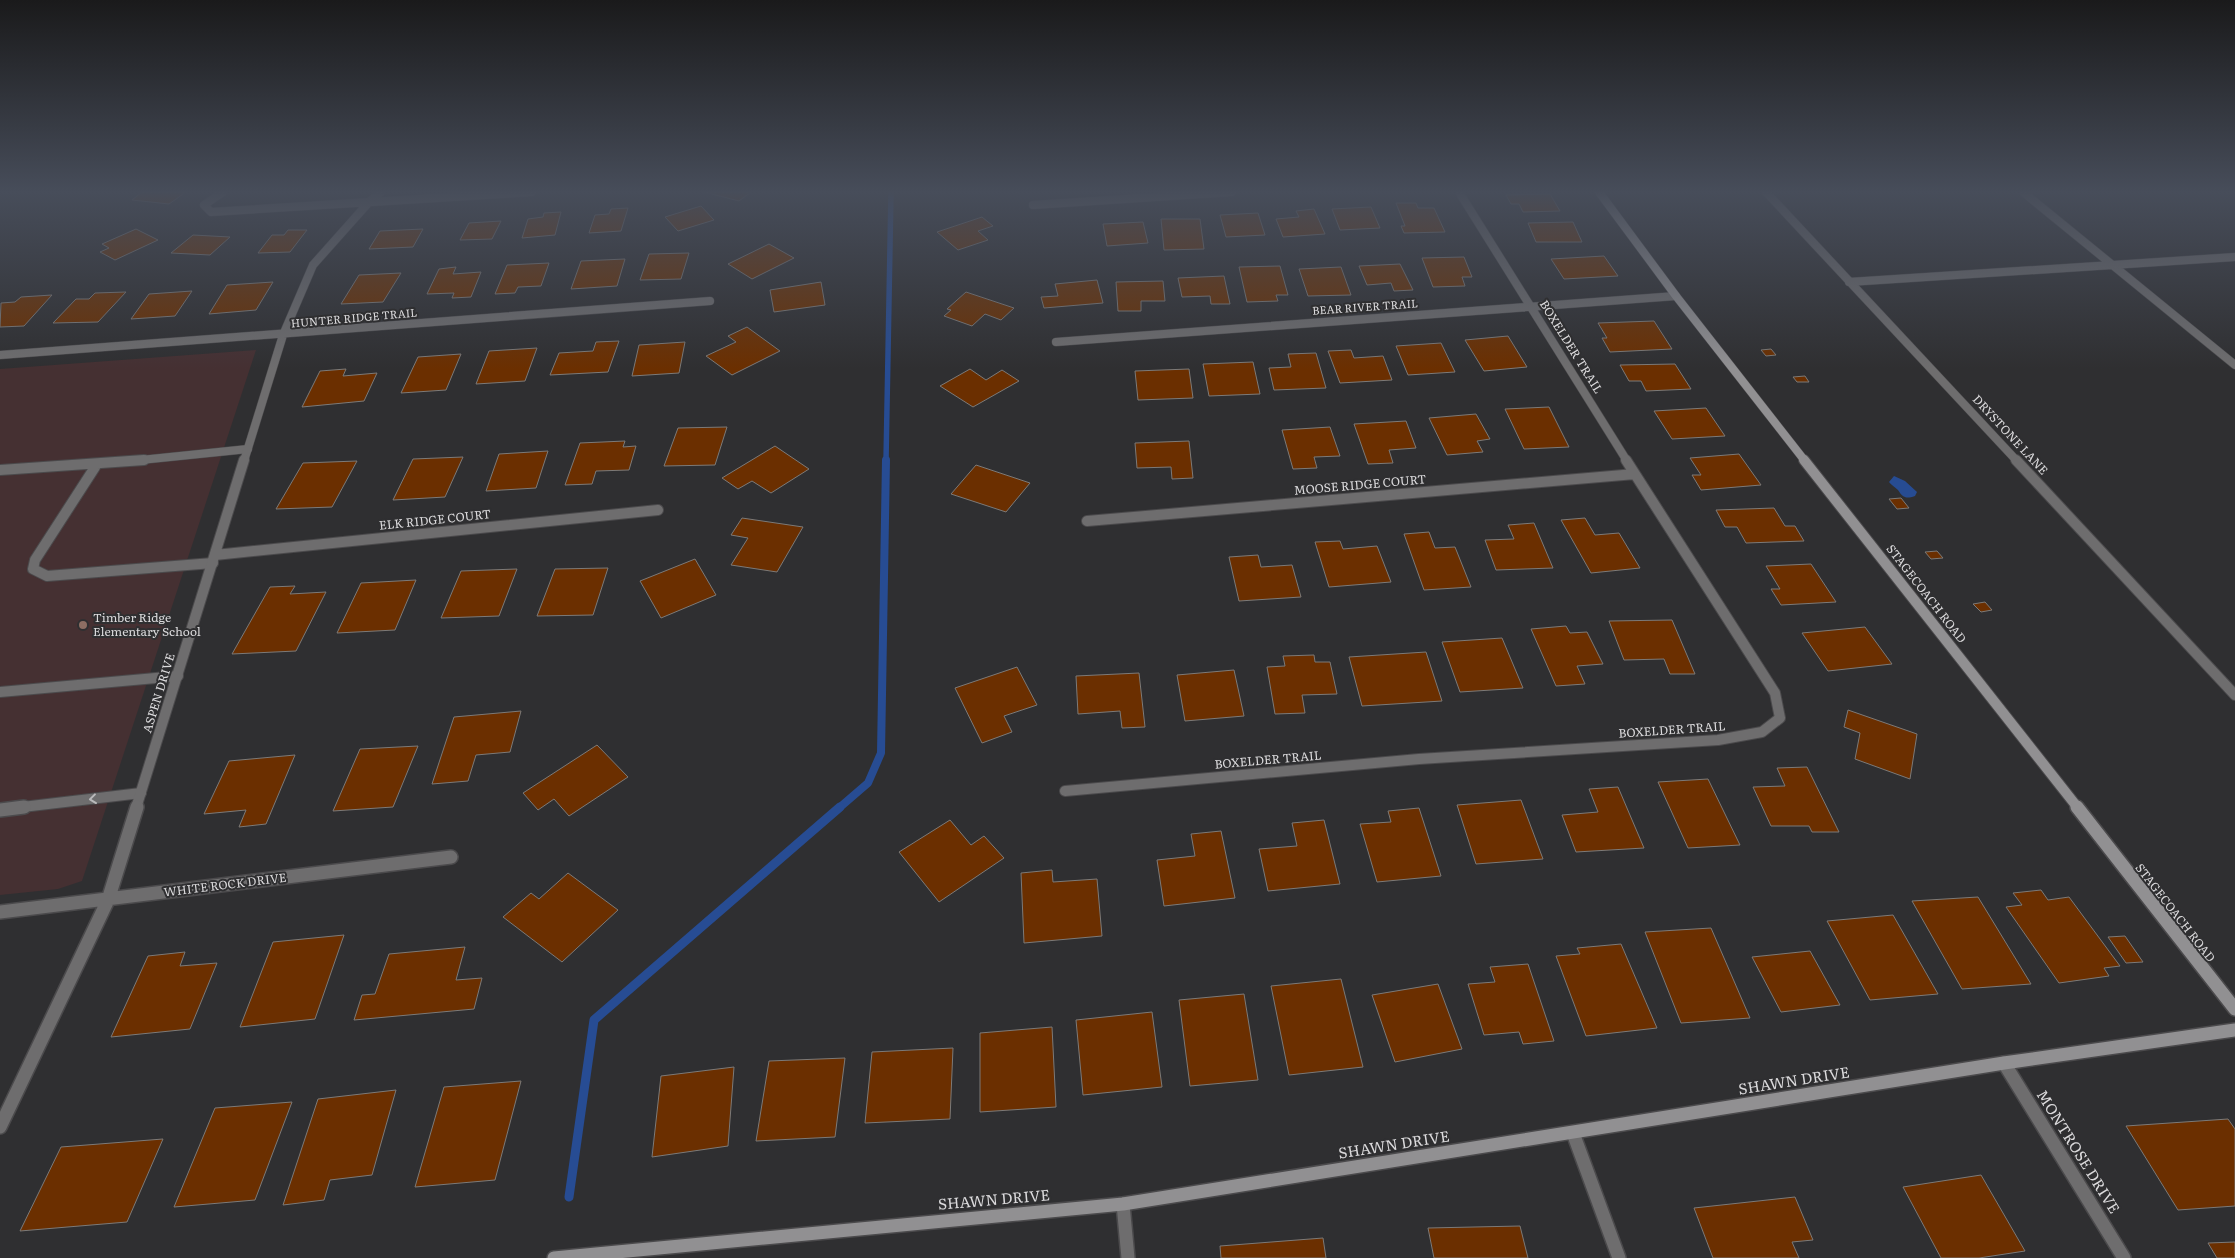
<svg xmlns="http://www.w3.org/2000/svg" width="2235" height="1258" viewBox="0 0 2235 1258" font-family="Literata,serif">
<rect width="100%" height="100%" fill="#2f2f31"/>
<path fill="#453032" d="M 256,350 L 82,881 L 58,889 L 0,895 L 0,369 Z"/>
<path fill="#274c93" d="M 1894,476 L 1905,481 L 1917,492 L 1915,496 C 1906,499 1903,498 1898,490 C 1895,487 1891,485 1889,482 Z"/>
<g fill="none" stroke-linecap="round" stroke-linejoin="round">
<path stroke="#274c93" stroke-width="5.5" d="M 886,461 L 891,192"/>
<path stroke="#274c93" stroke-width="8" d="M 839,808 L 868,783 L 881,753 L 886,460"/>
<path stroke="#274c93" stroke-width="9" d="M 569,1197 L 594,1020 L 840,807"/>
</g>
<path fill="#6b2f00" stroke="#7c7a78" d="M 142,192 L 186,192 L 169,204 L 132,200 Z
M 704,192 L 751,192 L 739,201 Z
M 1550,194 L 1560,211 L 1523,212 L 1519,204 L 1511,204 L 1506,195 Z
M 1396,203 L 1416,203 L 1418,208 L 1434,208 L 1445,232 L 1404,233 L 1401,226 L 1405,226 Z
M 701,206 L 714,220 L 678,231 L 665,217 Z
M 1371,207 L 1380,228 L 1340,230 L 1332,209 Z
M 628,208 L 621,231 L 589,233 L 595,215 L 609,214 L 611,209 Z
M 1314,209 L 1325,234 L 1283,237 L 1276,219 L 1299,217 L 1296,211 Z
M 561,212 L 555,235 L 522,238 L 528,219 L 543,217 L 544,213 Z
M 1258,213 L 1265,235 L 1226,237 L 1220,215 Z
M 982,217 L 993,226 L 978,231 L 988,240 L 958,250 L 937,232 Z
M 1161,219 L 1200,219 L 1204,249 L 1164,250 Z
M 501,221 L 492,239 L 460,240 L 469,223 Z
M 1143,222 L 1148,243 L 1107,246 L 1103,224 Z
M 1573,222 L 1582,242 L 1536,242 L 1528,223 Z
M 136,229 L 158,240 L 115,260 L 100,252 L 109,248 L 102,244 Z
M 423,229 L 413,247 L 369,249 L 380,231 Z
M 288,230 L 307,230 L 290,252 L 258,253 L 272,235 L 284,235 Z
M 193,235 L 230,237 L 210,255 L 171,253 Z
M 769,244 L 794,258 L 752,279 L 728,264 Z
M 689,253 L 681,279 L 640,280 L 649,254 Z
M 1604,256 L 1618,276 L 1564,279 L 1551,259 Z
M 1464,257 L 1472,277 L 1462,277 L 1465,286 L 1433,287 L 1422,258 Z
M 625,259 L 617,286 L 571,289 L 581,261 Z
M 549,263 L 541,286 L 518,287 L 515,293 L 495,294 L 507,265 Z
M 1400,264 L 1413,290 L 1394,291 L 1391,283 L 1367,285 L 1359,266 Z
M 1280,266 L 1288,295 L 1276,295 L 1278,301 L 1247,302 L 1239,267 Z
M 456,267 L 453,274 L 481,272 L 471,297 L 452,298 L 454,293 L 427,294 L 439,269 Z
M 1341,267 L 1351,295 L 1308,296 L 1299,269 Z
M 401,273 L 383,302 L 341,304 L 359,275 Z
M 1224,276 L 1230,304 L 1211,304 L 1210,296 L 1182,297 L 1178,278 Z
M 1097,280 L 1103,303 L 1044,308 L 1041,297 L 1058,296 L 1055,284 Z
M 1163,281 L 1165,301 L 1141,301 L 1141,311 L 1118,311 L 1116,282 Z
M 273,282 L 256,310 L 209,314 L 227,285 Z
M 821,282 L 825,305 L 774,312 L 770,290 Z
M 192,291 L 175,316 L 131,319 L 149,294 Z
M 126,292 L 98,322 L 53,323 L 76,299 L 89,299 L 95,293 Z
M 966,292 L 1014,308 L 1001,320 L 985,314 L 972,326 L 944,316 L 951,310 L 947,309 Z
M 52,295 L 24,326 L 0,327 L 1,303 L 15,302 L 21,297 Z
M 1654,321 L 1672,349 L 1610,352 L 1602,338 L 1607,338 L 1598,323 Z
M 747,327 L 780,351 L 732,375 L 706,356 L 736,342 L 728,336 Z
M 1508,336 L 1527,367 L 1484,371 L 1465,340 Z
M 619,341 L 608,372 L 550,375 L 559,353 L 593,351 L 596,342 Z
M 685,342 L 679,373 L 632,376 L 639,345 Z
M 1441,343 L 1455,372 L 1408,375 L 1396,346 Z
M 537,348 L 525,381 L 476,384 L 489,351 Z
M 1771,349 L 1776,355 L 1766,356 L 1761,350 Z
M 1351,350 L 1354,358 L 1383,356 L 1392,380 L 1340,383 L 1328,351 Z
M 1316,353 L 1326,388 L 1274,390 L 1269,368 L 1291,367 L 1288,354 Z
M 461,354 L 446,390 L 401,393 L 418,357 Z
M 1253,362 L 1260,394 L 1209,396 L 1203,364 Z
M 1675,364 L 1691,389 L 1646,391 L 1641,381 L 1629,381 L 1620,365 Z
M 346,369 L 343,376 L 377,373 L 364,401 L 302,407 L 320,371 Z
M 970,369 L 986,380 L 1002,370 L 1019,381 L 973,407 L 940,386 Z
M 1189,369 L 1193,398 L 1138,400 L 1135,371 Z
M 1805,376 L 1809,382 L 1797,382 L 1793,377 Z
M 1549,407 L 1569,447 L 1524,449 L 1505,409 Z
M 1706,408 L 1725,436 L 1672,439 L 1654,411 Z
M 1476,414 L 1490,439 L 1477,441 L 1483,452 L 1447,455 L 1429,418 Z
M 1406,421 L 1416,448 L 1389,450 L 1393,463 L 1368,464 L 1354,424 Z
M 727,427 L 715,465 L 664,466 L 678,428 Z
M 1330,427 L 1340,456 L 1314,457 L 1317,468 L 1293,469 L 1282,430 Z
M 625,441 L 623,447 L 636,446 L 629,470 L 596,471 L 592,484 L 565,485 L 580,443 Z
M 1189,441 L 1193,478 L 1172,479 L 1171,467 L 1137,468 L 1135,443 Z
M 775,446 L 809,469 L 771,493 L 752,481 L 738,489 L 722,478 Z
M 548,451 L 536,488 L 486,491 L 499,454 Z
M 1739,454 L 1761,485 L 1701,490 L 1692,475 L 1701,475 L 1690,458 Z
M 463,457 L 445,497 L 393,500 L 413,459 Z
M 357,461 L 332,507 L 276,509 L 303,463 Z
M 976,465 L 1030,483 L 1006,512 L 951,494 Z
M 1901,498 L 1909,508 L 1897,509 L 1889,499 Z
M 1774,508 L 1785,526 L 1795,526 L 1804,541 L 1746,543 L 1737,527 L 1725,527 L 1716,510 Z
M 742,518 L 803,527 L 777,572 L 731,565 L 748,538 L 731,535 Z
M 1585,518 L 1595,535 L 1619,533 L 1640,568 L 1591,573 L 1561,520 Z
M 1534,523 L 1553,568 L 1496,570 L 1485,540 L 1514,539 L 1508,525 Z
M 1429,532 L 1435,548 L 1455,547 L 1471,587 L 1424,590 L 1404,534 Z
M 1340,541 L 1343,549 L 1377,546 L 1391,582 L 1329,587 L 1315,542 Z
M 1937,551 L 1943,558 L 1931,559 L 1925,552 Z
M 1258,555 L 1261,567 L 1292,565 L 1301,597 L 1239,601 L 1229,557 Z
M 695,559 L 716,595 L 661,618 L 640,581 Z
M 1811,564 L 1836,602 L 1781,605 L 1771,589 L 1780,589 L 1766,566 Z
M 608,568 L 593,615 L 537,616 L 555,569 Z
M 517,569 L 499,616 L 441,618 L 461,571 Z
M 416,580 L 395,630 L 337,633 L 361,583 Z
M 295,586 L 290,594 L 326,592 L 296,651 L 232,654 L 270,587 Z
M 1985,602 L 1992,610 L 1981,612 L 1973,604 Z
M 1672,620 L 1695,674 L 1670,674 L 1664,659 L 1624,660 L 1609,621 Z
M 1566,626 L 1570,633 L 1587,632 L 1603,664 L 1577,666 L 1585,684 L 1556,686 L 1531,629 Z
M 1865,627 L 1892,664 L 1828,671 L 1802,633 Z
M 1502,638 L 1523,688 L 1460,692 L 1442,642 Z
M 1426,652 L 1442,701 L 1362,706 L 1349,657 Z
M 1314,655 L 1315,662 L 1330,662 L 1337,694 L 1302,695 L 1305,713 L 1275,714 L 1267,667 L 1285,666 L 1283,656 Z
M 1017,667 L 1037,705 L 1004,716 L 1012,732 L 982,743 L 955,688 Z
M 1234,670 L 1244,716 L 1185,721 L 1177,675 Z
M 1139,673 L 1145,727 L 1122,728 L 1120,711 L 1078,714 L 1076,676 Z
M 1848,710 L 1917,734 L 1910,779 L 1855,759 L 1860,733 L 1844,727 Z
M 521,711 L 510,752 L 476,755 L 468,781 L 432,784 L 454,717 Z
M 597,745 L 628,777 L 569,816 L 554,799 L 538,810 L 523,793 Z
M 418,746 L 393,807 L 333,811 L 360,749 Z
M 295,755 L 266,824 L 239,827 L 246,810 L 204,814 L 229,761 Z
M 1807,767 L 1839,832 L 1812,832 L 1809,826 L 1771,826 L 1753,787 L 1785,786 L 1777,768 Z
M 1708,779 L 1740,845 L 1688,848 L 1658,782 Z
M 1618,787 L 1644,848 L 1576,852 L 1562,815 L 1598,812 L 1589,789 Z
M 1521,800 L 1543,859 L 1476,864 L 1457,805 Z
M 1419,808 L 1441,876 L 1377,882 L 1360,824 L 1391,822 L 1388,811 Z
M 950,820 L 971,845 L 984,836 L 1004,858 L 939,902 L 899,852 Z
M 1324,820 L 1340,884 L 1268,891 L 1259,849 L 1297,846 L 1292,823 Z
M 1221,831 L 1235,898 L 1164,906 L 1157,860 L 1195,856 L 1191,834 Z
M 1052,870 L 1053,882 L 1097,879 L 1102,936 L 1024,943 L 1021,873 Z
M 568,873 L 618,910 L 562,962 L 503,917 L 531,893 L 539,899 Z
M 2041,890 L 2048,900 L 2069,897 L 2120,966 L 2104,968 L 2109,976 L 2059,983 L 2006,907 L 2022,905 L 2013,893 Z
M 1978,897 L 2031,984 L 1962,989 L 1912,901 Z
M 1893,915 L 1938,994 L 1870,1000 L 1827,921 Z
M 1711,928 L 1750,1018 L 1681,1023 L 1645,932 Z
M 344,935 L 315,1019 L 240,1027 L 273,942 Z
M 2125,936 L 2143,962 L 2126,963 L 2108,937 Z
M 1621,944 L 1657,1028 L 1586,1036 L 1556,956 L 1580,954 L 1577,948 Z
M 465,947 L 456,980 L 482,978 L 474,1009 L 354,1020 L 362,995 L 375,994 L 389,954 Z
M 1810,951 L 1840,1005 L 1781,1012 L 1752,957 Z
M 185,952 L 180,966 L 217,963 L 190,1029 L 111,1037 L 148,956 Z
M 1528,964 L 1554,1041 L 1523,1044 L 1519,1032 L 1484,1035 L 1468,984 L 1495,982 L 1490,967 Z
M 1341,979 L 1363,1067 L 1289,1075 L 1271,986 Z
M 1438,984 L 1462,1049 L 1395,1062 L 1372,995 Z
M 1244,994 L 1258,1080 L 1190,1086 L 1179,1000 Z
M 1152,1012 L 1162,1087 L 1083,1095 L 1076,1020 Z
M 1052,1027 L 1056,1107 L 980,1112 L 980,1033 Z
M 953,1048 L 950,1119 L 865,1123 L 872,1052 Z
M 845,1058 L 835,1137 L 756,1141 L 769,1061 Z
M 734,1067 L 728,1146 L 652,1157 L 661,1076 Z
M 521,1081 L 495,1180 L 415,1187 L 444,1087 Z
M 396,1090 L 372,1175 L 330,1180 L 324,1200 L 283,1205 L 318,1099 Z
M 292,1102 L 255,1200 L 174,1207 L 215,1108 Z
M 2228,1119 L 2235,1129 L 2235,1206 L 2178,1210 L 2126,1126 Z
M 163,1139 L 127,1222 L 20,1231 L 61,1147 Z
M 1981,1175 L 2025,1251 L 1979,1258 L 1941,1258 L 1903,1187 Z
M 1795,1197 L 1813,1240 L 1792,1242 L 1799,1258 L 1713,1258 L 1694,1208 Z
M 1520,1226 L 1528,1258 L 1434,1258 L 1428,1228 Z
M 1323,1238 L 1326,1258 L 1221,1258 L 1220,1246 Z
M 2235,1242 L 2235,1258 L 2217,1258 L 2208,1243 Z"/>
<g fill="none" stroke-linecap="round" stroke-linejoin="round">
<defs>
<path id="lane-far2" d="M 131,461 L 248,449"/>
<path id="lane-far1" d="M 97,464 L 35,560 L 33,569 L 47,576 L 213,563
M 0,470 L 144,460
M 0,692 L 178,676
M 14,808 L 141,793"/>
<path id="lane" d="M 0,810 L 24,807"/>
<path id="street-far2" d="M 223,192 L 204,205 L 211,212 L 532,192
M 1459,192 L 1627,461
M 1766,192 L 2017,461
M 2023,192 L 2235,365
M 1033,205 L 1232,192
M 1849,282 L 2235,257
M 1056,342 L 1676,296
M 0,355 L 710,301
M 244,461 L 283,335 L 313,265 L 370,201 L 381,192"/>
<path id="street-far1" d="M 2016,460 L 2235,695
M 1087,521 L 1635,474
M 215,555 L 658,510
M 1065,791 L 1419,759 L 1718,740 L 1762,732 L 1780,718 L 1775,693 L 1626,460
M 136,808 L 244,460"/>
<path id="street" d="M 0,912 L 451,857
M 2004,1063 L 2124,1258
M 0,1127 L 108,900 L 137,807
M 1573,1133 L 1619,1258
M 1123,1204 L 1128,1258"/>
<path id="secondary-far2" d="M 1599,192 L 1676,296 L 1805,461"/>
<path id="secondary-far1" d="M 1804,460 L 2078,808"/>
<path id="secondary" d="M 2077,807 L 2235,1009
M 554,1258 L 1123,1204 L 2004,1063 L 2235,1030"/>
</defs>
<use href="#lane-far2" stroke="#4b4a4c" stroke-width="9"/>
<use href="#lane-far1" stroke="#4b4a4c" stroke-width="12"/>
<use href="#lane" stroke="#4b4a4c" stroke-width="16"/>
<use href="#street-far2" stroke="#4b4a4c" stroke-width="9"/>
<use href="#street-far1" stroke="#4b4a4c" stroke-width="12"/>
<use href="#street" stroke="#4b4a4c" stroke-width="16"/>
<use href="#secondary-far2" stroke="#4b4a4c" stroke-width="9"/>
<use href="#secondary-far1" stroke="#4b4a4c" stroke-width="12"/>
<use href="#secondary" stroke="#4b4a4c" stroke-width="16"/>
<use href="#lane-far2" stroke="#6e6d6e" stroke-width="8"/>
<use href="#lane-far1" stroke="#6e6d6e" stroke-width="10"/>
<use href="#lane" stroke="#6e6d6e" stroke-width="13"/>
<use href="#street-far2" stroke="#6e6d6e" stroke-width="8"/>
<use href="#street-far1" stroke="#6e6d6e" stroke-width="10"/>
<use href="#street" stroke="#6e6d6e" stroke-width="13"/>
<use href="#secondary-far2" stroke="#919092" stroke-width="8"/>
<use href="#secondary-far1" stroke="#919092" stroke-width="10"/>
<use href="#secondary" stroke="#919092" stroke-width="13"/>
</g>
<defs><path id="oneway-chevron" d="M-2-3.5L2.5 0L-2 3.5" fill="none" stroke-width="1.6" stroke-linecap="round" stroke-linejoin="round" transform="scale(1.25)"/></defs>
<use stroke="#bab9bb" href="#oneway-chevron" transform="translate(93 799) rotate(173)"/>
<linearGradient id="sky" x2="0" y2="1"><stop stop-color="#1a1a1b"/><stop offset="0.52" stop-color="#474d5a"/><stop offset="1" stop-color="#474d5a" stop-opacity="0"/></linearGradient>
<rect width="2235" height="369" fill="url(#sky)"/>
<circle fill="#8d6e63" stroke="#2f2f31" stroke-width="2" cx="83" cy="625" r="5"/>
<g text-anchor="middle" stroke-width="4" stroke-linejoin="round" paint-order="stroke">
<g font-size="11" fill="#dbdadc" stroke="#2f2f31">
<text transform="translate(1365 307) rotate(-4)" y="4">BEAR RIVER TRAIL</text>
<text transform="translate(354 318) rotate(-5)" y="4">HUNTER RIDGE TRAIL</text>
</g>
<g font-size="12" fill="#dbdadc" stroke="#2f2f31">
<text transform="translate(1571 347) rotate(58)" y="4">BOXELDER TRAIL</text>
<text transform="translate(2010 435) rotate(47)" y="4">DRYSTONE LANE</text>
<text transform="translate(1360 485) rotate(-5)" y="4">MOOSE RIDGE COURT</text>
<text transform="translate(435 520) rotate(-6)" y="4">ELK RIDGE COURT</text>
<text transform="translate(1926 594) rotate(52)" y="4">STAGECOACH ROAD</text>
<text transform="translate(159 693) rotate(-73)" y="4">ASPEN DRIVE</text>
<text transform="translate(1672 730) rotate(-4)" y="4">BOXELDER TRAIL</text>
<text transform="translate(1268 760) rotate(-5)" y="4">BOXELDER TRAIL</text>
<text transform="translate(225 885) rotate(-7)" y="4">WHITE ROCK DRIVE</text>
<text transform="translate(2175 913) rotate(52)" y="4">STAGECOACH ROAD</text>
</g>
<g font-size="12" fill="#dbdadc" stroke="#2f2f31" text-anchor="start">
<text x="93" y="622">Timber Ridge<tspan x="93" dy="14">Elementary School</tspan></text>
</g>
<g font-size="15" fill="#dbdadc" stroke="#2f2f31">
<text transform="translate(1794 1081) rotate(-9)" y="5">SHAWN DRIVE</text>
<text transform="translate(1394 1145) rotate(-9)" y="5">SHAWN DRIVE</text>
<text transform="translate(2078 1152) rotate(58)" y="5">MONTROSE DRIVE</text>
<text transform="translate(994 1200) rotate(-5)" y="5">SHAWN DRIVE</text>
</g>
</g>
</svg>
